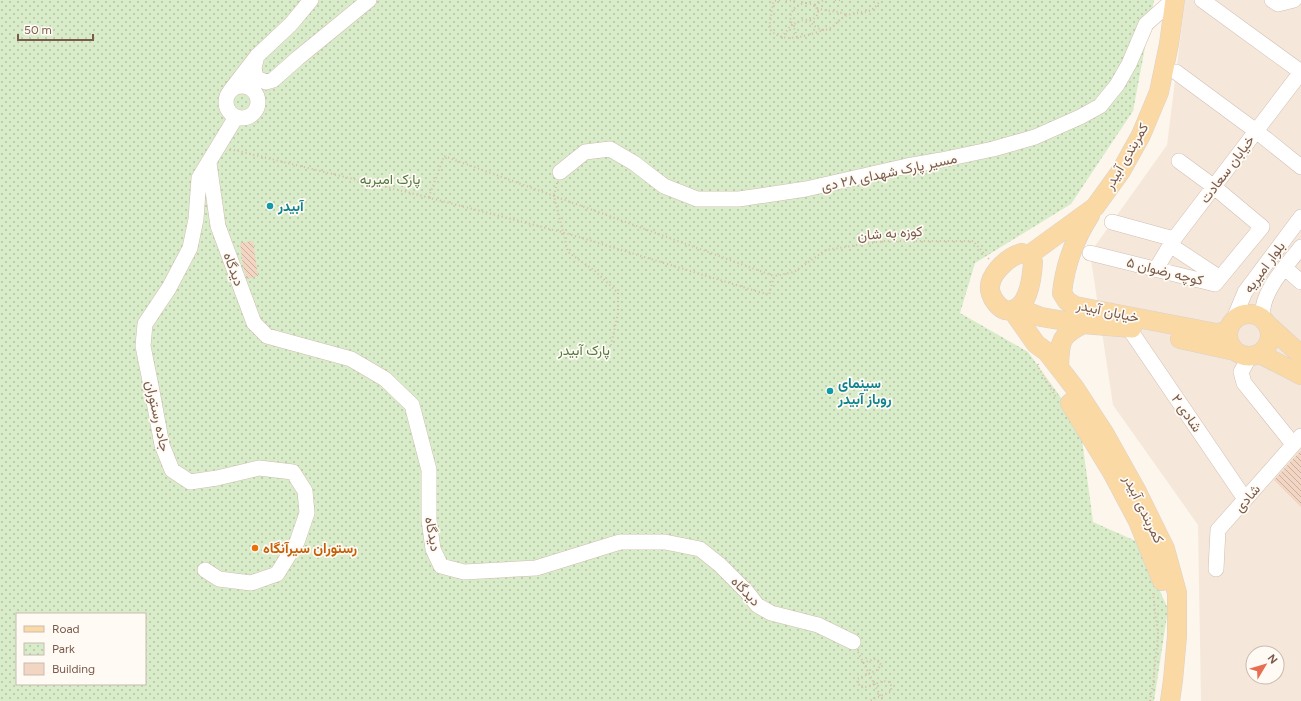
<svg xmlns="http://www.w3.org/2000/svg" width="1301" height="701" viewBox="0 0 1301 701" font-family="Figtree,Vazirmatn,sans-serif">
<defs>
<pattern id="park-dots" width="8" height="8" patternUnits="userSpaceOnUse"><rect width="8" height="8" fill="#d8ecc9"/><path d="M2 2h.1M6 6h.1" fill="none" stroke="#b4c2a5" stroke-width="1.8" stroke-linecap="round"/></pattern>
<pattern id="building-back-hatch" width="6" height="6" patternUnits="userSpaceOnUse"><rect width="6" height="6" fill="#f3d5c3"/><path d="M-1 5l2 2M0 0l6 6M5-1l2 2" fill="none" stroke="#cab0a1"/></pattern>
</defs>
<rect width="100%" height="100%" fill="#fdf6ec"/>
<path fill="#f5e8da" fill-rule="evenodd" d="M 1185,0 L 1301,0 L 1301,701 L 1201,701 L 1198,525 L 1113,405 L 1090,253 L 1167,145 ZM 1253,653 L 1277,653 L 1277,677 L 1253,677 Z"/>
<path fill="url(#park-dots)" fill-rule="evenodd" d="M 0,0 L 1154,0 L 1133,111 L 1071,204 L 975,263 L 960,313 L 1028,352 L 1080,424 L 1093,522 L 1138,542 L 1168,609 L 1154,701 L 0,701 ZM 17,614 L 145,614 L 145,684 L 17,684 Z"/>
<path fill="url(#building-back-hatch)" d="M 253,241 L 258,276 L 247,279 L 243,266 L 240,243 Z
M 1301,450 L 1301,507 L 1274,480 Z"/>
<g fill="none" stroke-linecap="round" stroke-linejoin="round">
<defs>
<path id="minor" d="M 1202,0 L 1301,72
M 1272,0 L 1278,4 L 1294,0
M 257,56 L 254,68 L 256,78 L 266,82 L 273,80 L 298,58 L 369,0
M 1176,72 L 1256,131 L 1301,167
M226 102a16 16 0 1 1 32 0a16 16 0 1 1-32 0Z
M 230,91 L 257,56 L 291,24 L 311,0
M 209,163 L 218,226 L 254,323 L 267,336 L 351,359 L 385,379 L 412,405 L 429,470 L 429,520 L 433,549 L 441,566 L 464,572 L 536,568 L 620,542 L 665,542 L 700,549 L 720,565 L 747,592 L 757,605 L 771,613 L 818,625 L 853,642
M 560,172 L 585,152 L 610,149 L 634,163 L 664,186 L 697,199 L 739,199 L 806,189 L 907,166 L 941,160 L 993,149 L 1035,137 L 1080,117 L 1100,106 L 1117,85 L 1129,64 L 1146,24 L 1173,0
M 1112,222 L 1174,239
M 1170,245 L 1220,278
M 1090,253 L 1215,284 L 1262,227 L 1213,186 L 1179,161
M 1285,268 L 1301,282
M 1156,269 L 1174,239 L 1301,72
M 1262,317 C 1262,290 1285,268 1301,247
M 1233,321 L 1245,292 L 1301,217
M 1128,327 L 1245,499
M 1250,356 L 1241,372 L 1244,383 L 1293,444
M 1216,569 L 1218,530 L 1301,436
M 205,570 L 219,579 L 251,583 L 277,574 L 297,542 L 307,513 L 305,491 L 293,472 L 259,468 L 217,478 L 190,482 L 172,470 L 162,445 L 152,391 L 143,346 L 145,324 L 169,288 L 190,248 L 196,219 L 199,178 L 236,117"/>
<path id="major" d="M 1090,215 C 1074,240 1065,264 1062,293 L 1067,301 L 1075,306 L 1216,333 L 1228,331
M 1022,253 L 1029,255 L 1033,262 C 1032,278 1028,315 1005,310 C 999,308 993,300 991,294 C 985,277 1007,257 1022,253 Z
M 1029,255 L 1095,207 L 1121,171 L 1141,135 L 1159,92 L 1169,44 L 1175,0
M 1018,308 L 1041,317 L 1083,324 L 1132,328
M 1012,310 L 1036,344 L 1047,352 L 1074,387 L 1104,433 L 1137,492 L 1165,549 L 1177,593 L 1177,636 L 1173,680 L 1170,701
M1228 335a21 21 0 1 1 42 0a21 21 0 1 1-42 0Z
M 1268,325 L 1301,355
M 1180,339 L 1235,351
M 1260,354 L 1301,375
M 1059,367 C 1060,342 1059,336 1083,324
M 1070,403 L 1112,472 L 1138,521 L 1162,581"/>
</defs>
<use href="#minor" stroke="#d1beb0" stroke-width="16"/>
<use href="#major" stroke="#dad1cd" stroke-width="20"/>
<path stroke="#d9b8a5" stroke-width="2" stroke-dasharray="1 3" stroke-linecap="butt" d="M 780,0 L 774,1 L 773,3 L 769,28 C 782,46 807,35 824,30
M 786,0 L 794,1 L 796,0
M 835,0 L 842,0
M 806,3 L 815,5 L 818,12 C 816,21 810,19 803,20 C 800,21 797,23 793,24 L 791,22 C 788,12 796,4 806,3 Z
M 815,5 L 824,0
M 817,8 C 827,12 837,10 846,15
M 810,20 C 812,24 813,25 816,27 C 832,37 836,18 848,15 C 861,10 872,16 880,0
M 792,25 L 795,30 L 797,37
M 781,37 C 786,33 788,28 793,24
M 230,149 L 415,194 L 569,234 L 769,295 L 774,276 L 794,272 L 826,250 L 884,241 L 973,241 L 989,259
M 557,183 L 554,196 L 568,252 L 595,271 L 618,293 L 618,313 L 611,345
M 429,197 L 444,156 L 774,276
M 1038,364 L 1039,369 L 1057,399
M 858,652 L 883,701
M 863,663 L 874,659 L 878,660 L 881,665 L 877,670 L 857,679 L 858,684 L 863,688 L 883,681 L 889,682 L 892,687 L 890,692 L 869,701
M 1150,701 L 1153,685 L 1158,634 L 1153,593"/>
<use href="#minor" stroke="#fff" stroke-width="15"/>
<use href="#major" stroke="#fbd9a5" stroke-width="19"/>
</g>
<g fill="#0f9aa8" stroke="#fffaf3" stroke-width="1.5">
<circle cx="270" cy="206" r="4"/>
<circle cx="830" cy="391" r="4"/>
</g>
<circle fill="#e8710a" stroke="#fffaf3" stroke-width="1.5" cx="255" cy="548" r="4"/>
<g text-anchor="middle" stroke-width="3.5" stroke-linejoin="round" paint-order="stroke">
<g font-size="14" fill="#7a5c4d" stroke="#fffaf3">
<text transform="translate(1126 156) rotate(-60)" y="5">کمربندی آبیدر</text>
<text transform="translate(1227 169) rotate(-53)" y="5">خیابان سعادت</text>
<text transform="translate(889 172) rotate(-12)" y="5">مسیر پارک شهدای ۲۸ دی</text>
<text transform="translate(890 233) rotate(-4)" y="5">کوزه به شان</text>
<text transform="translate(1264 267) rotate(-54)" y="5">بلوار امیریه</text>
<text transform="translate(234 269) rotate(70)" y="5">دیدگاه</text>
<text transform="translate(1165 271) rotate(14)" y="5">کوچه رضوان ۵</text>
<text transform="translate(1108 311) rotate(12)" y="5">خیابان آبیدر</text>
<text transform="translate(1187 413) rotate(56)" y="5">شادی ۲</text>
<text transform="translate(158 416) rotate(78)" y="5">جاده رستوران</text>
<text transform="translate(1247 498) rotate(-49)" y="5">شادی</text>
<text transform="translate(1144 509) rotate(64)" y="5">کمربندی آبیدر</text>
<text transform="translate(433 534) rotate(80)" y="5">دیدگاه</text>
<text transform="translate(746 591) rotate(46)" y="5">دیدگاه</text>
</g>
<g font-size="14" fill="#537a41" stroke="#fffaf3">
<text x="390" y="184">پارک امیریه</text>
<text x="584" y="355">پارک آبیدر</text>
</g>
<g font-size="14" font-weight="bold" fill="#0d838f" stroke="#fffaf3" text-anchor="start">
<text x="278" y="211">آبیدر</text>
<text x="838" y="388">سینمای<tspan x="838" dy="16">روباز آبیدر</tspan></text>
</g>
<g font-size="14" font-weight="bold" fill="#c56008" stroke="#fffaf3" text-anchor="start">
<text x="263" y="553">رستوران سیرآنگاه</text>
</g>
</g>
<rect x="16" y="613" width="130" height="72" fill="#fffaf3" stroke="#cabbb1"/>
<rect x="24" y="626" width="20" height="6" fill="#fbd9a5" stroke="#cabbb1"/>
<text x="52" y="633" font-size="12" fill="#7a5c4d">Road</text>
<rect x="24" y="643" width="20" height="12" fill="url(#park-dots)" stroke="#cabbb1"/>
<text x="52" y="653" font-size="12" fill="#7a5c4d">Park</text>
<rect x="24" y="663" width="20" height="12" fill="#f3d5c3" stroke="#cabbb1"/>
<text x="52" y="673" font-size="12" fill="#7a5c4d">Building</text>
<g transform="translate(1265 665) rotate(52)"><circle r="19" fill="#fffaf3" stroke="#cabbb1"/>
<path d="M0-3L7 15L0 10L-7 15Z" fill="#e76f51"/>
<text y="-6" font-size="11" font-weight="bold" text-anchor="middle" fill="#7a5c4d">N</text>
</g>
<path d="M18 34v6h75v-6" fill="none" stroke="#7a5c4d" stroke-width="2"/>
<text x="24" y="34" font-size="12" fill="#7a5c4d" stroke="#fffaf3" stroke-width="3" paint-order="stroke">50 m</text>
</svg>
